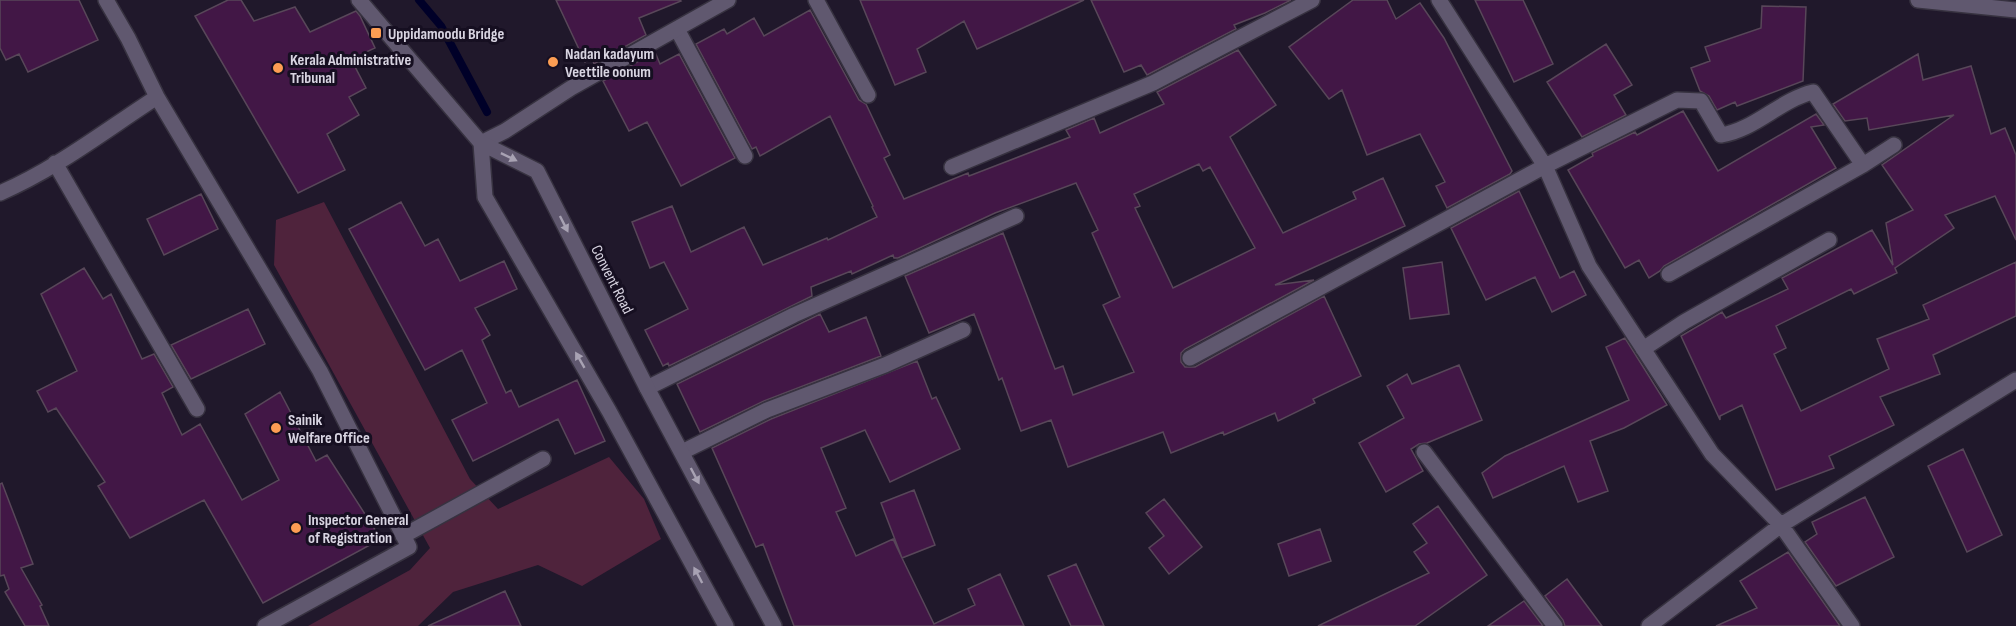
<svg xmlns="http://www.w3.org/2000/svg" width="2016" height="626" viewBox="0 0 2016 626" font-family="'Sofia Sans Condensed',sans-serif">
<rect width="100%" height="100%" fill="#20182b"/>
<path fill="#4f233c" d="M 324,202 L 470,479 L 498,509 L 609,457 L 644,499 L 661,539 L 582,586 L 538,565 L 453,592 L 418,626 L 308,626 L 410,570 L 430,548 L 274,265 L 276,220 Z"/>
<g fill="none" stroke-linecap="round" stroke-linejoin="round">
<path stroke="#000028" stroke-width="8" d="M 419,0 L 441,26 L 487,112"/>
</g>
<path fill="#421746" stroke="#584759" stroke-width="1.5" fill-rule="evenodd" d="M 0,0 L 79,0 L 98,40 L 28,72 L 19,54 L 6,60 L 0,48 Z
M 228,0 L 241,0 L 254,21 L 295,7 L 310,32 L 356,11 L 360,16 L 375,48 L 351,59 L 366,88 L 349,97 L 359,115 L 327,134 L 345,170 L 298,193 L 195,16 Z
M 556,0 L 680,0 L 681,1 L 639,18 L 646,35 L 594,64 L 592,58 L 585,62 Z
M 860,0 L 1084,0 L 977,49 L 964,21 L 917,49 L 926,72 L 895,85 Z
M 1091,0 L 1291,0 L 1265,13 L 1234,25 L 1236,29 L 1147,75 L 1141,65 L 1124,72 Z
M 1353,0 L 1387,0 L 1396,19 L 1420,3 L 1444,38 L 1512,171 L 1510,174 L 1447,208 L 1436,186 L 1445,182 L 1420,134 L 1367,155 L 1342,90 L 1329,99 L 1289,47 Z
M 1475,0 L 1523,0 L 1553,64 L 1514,82 Z
M 1762,6 L 1806,7 L 1803,81 L 1737,106 L 1735,102 L 1717,110 L 1709,96 L 1700,91 L 1691,68 L 1710,61 L 1705,47 L 1761,28 Z
M 810,10 L 859,100 L 866,104 L 890,155 L 884,158 L 904,199 L 968,173 L 969,176 L 1070,137 L 1066,130 L 1094,118 L 1100,133 L 1164,104 L 1157,92 L 1238,50 L 1276,105 L 1230,137 L 1283,233 L 1356,199 L 1353,192 L 1383,178 L 1405,226 L 1275,285 L 1314,280 L 1185,349 L 1181,353 L 1181,362 L 1185,367 L 1195,367 L 1324,296 L 1361,376 L 1313,399 L 1315,403 L 1278,421 L 1275,413 L 1224,435 L 1223,432 L 1171,453 L 1163,432 L 1068,467 L 1051,420 L 1021,431 L 1002,378 L 999,380 L 974,314 L 929,333 L 905,276 L 1003,233 L 1055,369 L 1063,366 L 1073,395 L 1134,372 L 1103,305 L 1120,297 L 1092,233 L 1098,230 L 1076,183 L 995,213 L 898,258 L 894,258 L 893,255 L 852,274 L 851,271 L 811,287 L 812,296 L 669,366 L 668,363 L 663,366 L 645,330 L 688,309 L 664,262 L 650,268 L 632,222 L 672,206 L 691,252 L 744,227 L 763,265 L 827,238 L 828,240 L 877,217 L 872,207 L 873,206 L 830,116 L 760,156 L 756,147 L 752,149 L 696,44 L 724,29 L 727,34 L 754,18 L 764,36 ZM 1199,164 L 1203,171 L 1210,167 L 1255,248 L 1173,288 L 1135,208 L 1140,206 L 1134,194 Z
M 1606,44 L 1632,85 L 1614,95 L 1626,115 L 1582,137 L 1547,82 Z
M 655,52 L 660,64 L 679,54 L 735,158 L 681,186 L 647,122 L 629,131 L 603,81 Z
M 1918,54 L 1923,80 L 1971,66 L 1991,134 L 2005,128 L 2016,155 L 2016,240 L 1995,196 L 1945,215 L 1954,228 L 1895,268 L 1897,273 L 1854,294 L 1851,289 L 1776,326 L 1786,348 L 1774,354 L 1801,411 L 1889,369 L 1877,339 L 1929,319 L 1923,305 L 2016,262 L 2016,316 L 1933,355 L 1940,374 L 1880,397 L 1894,425 L 1829,456 L 1834,468 L 1776,490 L 1742,405 L 1720,416 L 1720,420 L 1681,336 L 1722,312 L 1726,318 L 1788,289 L 1782,278 L 1872,230 L 1893,265 L 1886,223 L 1913,210 L 1882,165 L 1954,115 L 1869,130 L 1867,118 L 1845,121 L 1833,104 Z
M 1683,111 L 1718,171 L 1816,114 L 1824,125 L 1811,127 L 1836,168 L 1664,266 L 1660,271 L 1649,278 L 1639,260 L 1625,268 L 1568,170 L 1593,156 L 1592,153 L 1635,132 L 1637,135 Z
M 1519,191 L 1560,278 L 1574,271 L 1586,295 L 1552,312 L 1535,277 L 1486,300 L 1451,228 Z
M 201,194 L 218,229 L 164,255 L 147,219 Z
M 401,202 L 425,246 L 438,239 L 460,281 L 504,261 L 517,289 L 475,308 L 490,335 L 482,340 L 506,393 L 511,390 L 519,407 L 577,380 L 605,441 L 575,454 L 558,419 L 473,461 L 452,420 L 487,403 L 462,350 L 425,370 L 349,229 Z
M 1442,262 L 1449,314 L 1410,319 L 1403,268 Z
M 84,268 L 103,299 L 111,294 L 142,359 L 154,354 L 173,387 L 162,393 L 182,435 L 200,424 L 242,500 L 279,480 L 245,414 L 280,392 L 316,461 L 327,455 L 381,539 L 263,603 L 204,500 L 130,538 L 98,486 L 105,482 L 56,408 L 48,412 L 37,391 L 77,371 L 41,294 Z
M 248,309 L 265,344 L 191,379 L 171,345 Z
M 820,314 L 829,332 L 866,317 L 881,356 L 764,401 L 700,432 L 677,384 Z
M 1625,338 L 1667,405 L 1624,428 L 1590,441 L 1608,491 L 1578,502 L 1564,466 L 1493,498 L 1482,473 L 1505,456 L 1629,400 L 1606,347 Z
M 917,361 L 932,399 L 936,397 L 960,449 L 890,482 L 865,430 L 821,448 L 846,508 L 836,512 L 856,556 L 893,539 L 902,558 L 881,503 L 914,490 L 935,545 L 902,558 L 934,624 L 975,605 L 968,589 L 1000,574 L 1024,626 L 794,626 L 763,544 L 756,547 L 712,448 L 771,419 Z
M 1459,365 L 1482,420 L 1427,443 L 1419,444 L 1411,449 L 1423,471 L 1386,492 L 1359,443 L 1404,418 L 1387,386 L 1407,374 L 1412,384 Z
M 1963,449 L 2002,535 L 1967,552 L 1928,466 Z
M 2,483 L 33,564 L 21,568 L 42,605 L 40,606 L 49,626 L 25,626 L 5,592 L 9,589 L 4,575 L 0,576 L 0,484 Z
M 1865,497 L 1894,557 L 1836,586 L 1805,542 L 1817,534 L 1812,522 Z
M 1164,499 L 1202,547 L 1169,574 L 1149,548 L 1164,536 L 1146,513 Z
M 1438,506 L 1487,575 L 1415,626 L 1318,626 L 1429,573 L 1414,552 L 1427,543 L 1413,524 Z
M 1320,529 L 1331,561 L 1289,576 L 1278,544 Z
M 1788,552 L 1840,626 L 1716,626 L 1757,608 L 1740,581 Z
M 1076,564 L 1104,626 L 1071,626 L 1048,576 Z
M 1567,579 L 1602,626 L 1565,626 L 1563,620 L 1545,596 Z
M 505,591 L 521,626 L 428,626 Z
M 1524,601 L 1543,626 L 1488,626 Z"/>
<g fill="none" stroke-linecap="round" stroke-linejoin="round">
<defs>
<path id="minor" d="M 106,0 L 128,38 L 157,97 L 320,371 L 409,547 L 265,626
M 816,0 L 868,95
M 1439,0 L 1545,166 L 1589,266 L 1712,454 L 1781,525 L 1852,626
M 677,29 L 745,156
M 55,163 L 197,409
M 1863,165 L 1894,145
M 952,167 L 1153,83 L 1312,0
M 0,193 C 56,169 106,130 157,97
M 1643,349 L 1684,322 L 1829,240
M 1190,358 L 1545,166 L 1677,100 L 1701,101 L 1721,135 C 1755,130 1780,100 1813,92 L 1863,165 L 1669,274
M 647,388 L 794,315 L 1016,216
M 682,452 L 767,410 L 885,365 L 963,330
M 1424,452 L 1555,626
M 403,536 L 543,459
M 1649,626 L 1781,525 L 2016,380"/>
<path id="tertiary" d="M 1918,0 L 2016,10
M 481,143 L 505,131 L 571,88 L 728,0"/>
<path id="secondary" d="M 359,0 L 481,143 L 537,171 L 647,388 L 774,626
M 481,143 L 485,197 L 609,411 L 726,626"/>
</defs>
<use href="#minor" stroke="#373240" stroke-width="18"/>
<use href="#tertiary" stroke="#373240" stroke-width="18"/>
<use href="#secondary" stroke="#373240" stroke-width="18"/>
<use href="#minor" stroke="#60586f" stroke-width="15"/>
<use href="#tertiary" stroke="#60586f" stroke-width="15"/>
<use href="#secondary" stroke="#60586f" stroke-width="15"/>
</g>
<defs><path id="oneway-solid" d="M-6-.8H1V-3.2L6.5 0L1 3.2V.8H-6Z" transform="scale(1.5)"/></defs>
<g fill="#a8a2b3">
<use href="#oneway-solid" transform="translate(509 157) rotate(26)"/>
<use href="#oneway-solid" transform="translate(564 224) rotate(63)"/>
<use href="#oneway-solid" transform="translate(580 360) rotate(-120)"/>
<use href="#oneway-solid" transform="translate(695 476) rotate(62)"/>
<use href="#oneway-solid" transform="translate(698 575) rotate(-118)"/>
</g>
<g fill="#fc9d53" stroke="#160f21" stroke-width="2">
<rect x="370" y="27" width="12" height="12" rx="3"/>
<circle cx="553" cy="62" r="6"/>
<circle cx="278" cy="68" r="6"/>
<circle cx="276" cy="428" r="6"/>
<circle cx="296" cy="528" r="6"/>
</g>
<g text-anchor="middle" stroke-width="6" stroke-linejoin="round" paint-order="stroke">
<g font-size="16" font-weight="bold" fill="#d8d4e1" stroke="#160f21" text-anchor="start">
<text x="388" y="39">Uppidamoodu Bridge</text>
<text x="565" y="59">Nadan kadayum<tspan x="565" dy="18">Veettile oonum</tspan></text>
<text x="290" y="65">Kerala Administrative<tspan x="290" dy="18">Tribunal</tspan></text>
<text x="288" y="425">Sainik<tspan x="288" dy="18">Welfare Office</tspan></text>
<text x="308" y="525">Inspector General<tspan x="308" dy="18">of Registration</tspan></text>
</g>
<g font-size="16" fill="#d8d4e1" stroke="#160f21">
<text transform="translate(613 279) rotate(63)" y="6">Convent Road</text>
</g>
</g>
</svg>
